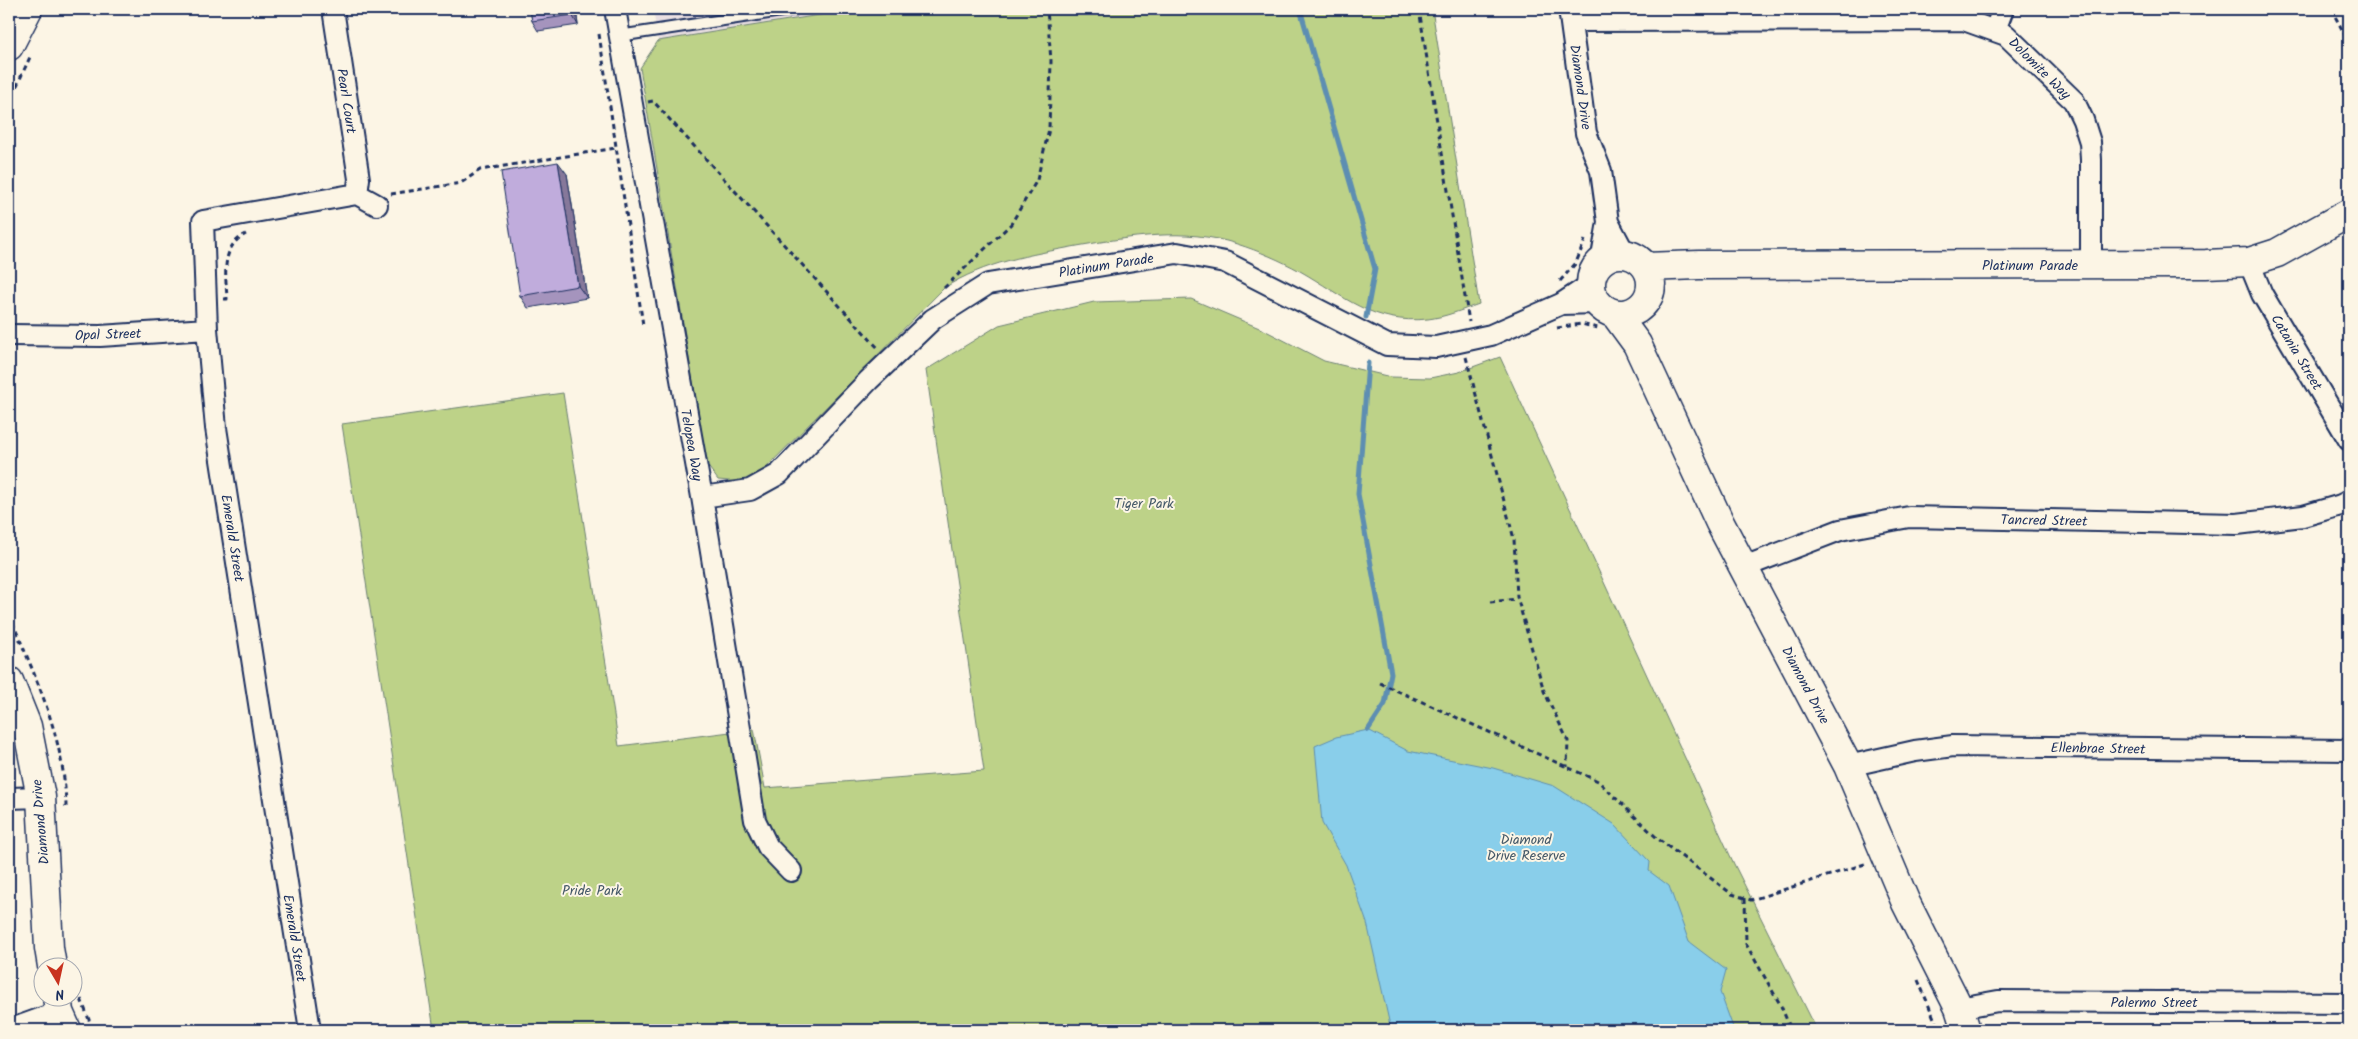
<svg xmlns="http://www.w3.org/2000/svg" width="2358" height="1039" viewBox="0 0 2358 1039" font-family="Kalam,sans-serif">
<rect width="100%" height="100%" fill="#fcf5e5"/>
<filter id="ink" filterUnits="userSpaceOnUse"><feTurbulence type="fractalNoise" baseFrequency=".02" numOctaves="2"/><feDisplacementMap in="SourceGraphic" scale="10" xChannelSelector="R" yChannelSelector="G"/><feConvolveMatrix kernelMatrix="1 2 1 2 8 2 1 2 1" color-interpolation-filters="sRGB"/></filter>
<g filter="url(#ink)">
<path fill="#eadfe2" d="M 653,9 L 857,9 L 658,41 Z"/>
<path fill="#bdd288" stroke="#6c8073" d="M 857,9 L 1432,9 L 1479,304 C 1462,310 1445,317 1428,319 C 1373,325 1344,296 1300,271 C 1280,260 1259,251 1237,244 C 1184,227 1130,237 1077,246 C 1029,255 985,262 944,288 L 758,476 L 739,482 L 718,480 L 707,465 L 640,68 L 658,41 Z
M 1191,299 L 1264,330 L 1324,361 L 1391,377 L 1430,378 L 1459,372 L 1500,357 L 1734,864 L 1817,1030 L 434,1030 L 342,424 L 563,393 L 619,746 L 754,729 L 765,788 L 984,771 L 926,370 L 999,325 L 1094,302 Z"/>
<path fill="#89ceea" stroke="#5d8eb2" d="M 1368,730 L 1408,751 L 1493,768 L 1554,786 L 1614,824 L 1650,862 L 1649,871 L 1669,886 L 1689,942 L 1726,970 L 1720,992 L 1734,1030 L 1391,1030 L 1367,923 L 1346,865 L 1322,823 L 1315,746 L 1336,737 Z"/>
<g fill="none" stroke-linecap="round" stroke-linejoin="round">
<path stroke="#5d8eb2" stroke-width="5" d="M 1300,9 L 1375,269 L 1366,317
M 1368,363 L 1358,494 L 1391,673 L 1385,704 L 1368,730"/>
<defs>
<path id="lane" d="M 619,36 L 795,9"/>
<path id="street" d="M 333,9 L 359,179 L 357,194
M 615,9 L 702,497 L 755,820 L 768,847 L 791,871
M 1569,9 L 1586,133 L 1601,171 L 1608,222 L 1601,262
M 1571,21 L 1964,20 L 2006,35 L 2074,101 L 2083,120 L 2090,142 L 2091,160 L 2091,265
M 1995,30 L 2003,9
M 1608,222 L 1625,254
M 2249,262 L 2262,294 L 2349,440
M 1561,304 L 1598,303
M 9,335 L 100,336 L 207,329
M 702,497 L 750,490 L 779,474 L 869,380 L 933,319 L 988,284 L 1177,253 L 1225,262 L 1387,345 L 1436,347 L 1491,335 L 1561,304 L 1591,284
M 1744,567 L 1840,530 L 1909,517 L 2237,524 L 2303,516 L 2341,505 L 2349,501
M 1848,766 L 1915,751 L 1953,746 L 2349,750
M 9,798 L 41,797
M 1959,1008 L 1998,1001 L 2349,1003
M 9,1030 L 59,1012
M 310,1030 L 216,428 L 207,329 L 203,221 L 357,194 L 377,205"/>
<path id="secondary" d="M 9,46 L 28,9
M1591 284a30 30 0 1 1 60 0a30 30 0 1 1-60 0Z
M 1646,267 L 1699,265 L 2206,264 L 2249,262 L 2277,253 L 2349,213
M 1615,314 L 1637,344 L 1720,523 L 1848,766 L 1906,903 L 1959,1008 L 1966,1030
M 9,681 L 27,726 L 41,797 L 49,948 L 52,966
M 57,996 L 59,1012 L 67,1030"/>
</defs>
<use href="#lane" stroke="#1b2f5e" stroke-width="14"/>
<use href="#street" stroke="#1b2f5e" stroke-width="24"/>
<use href="#secondary" stroke="#1b2f5e" stroke-width="31"/>
<path stroke="#1b2f5e" stroke-width="3" stroke-dasharray="5 4" stroke-linecap="butt" d="M 1419,9 L 1469,322
M 2331,9 L 2349,42
M 599,34 L 643,325
M 648,102 L 653,101 L 878,348
M 9,103 L 30,57
M 391,194 L 461,183 L 480,170 L 616,148
M 1560,281 L 1576,263 L 1585,240
M 944,288 L 1011,224 L 1037,180 L 1049,129 L 1051,61 L 1047,9
M 224,299 L 227,299 C 226,275 220,247 246,234
M 1557,328 L 1581,324 L 1598,328
M 1466,357 L 1514,539 L 1517,597 L 1544,691 L 1568,741 L 1567,767
M 1490,602 L 1517,599
M 9,614 C 35,676 65,738 66,807
M 1380,683 L 1598,781 L 1658,839 L 1732,894 L 1751,900 L 1865,864
M 1745,898 L 1746,944 L 1781,1006 L 1791,1030
M 75,970 L 79,988
M 1918,980 L 1939,1030
M 81,999 L 93,1030"/>
<use href="#lane" stroke="#fcf5e5" stroke-width="10"/>
<use href="#street" stroke="#fcf5e5" stroke-width="20"/>
<use href="#secondary" stroke="#fcf5e5" stroke-width="28"/>
</g>
<path fill="#a594bd" stroke="#1b2f5e" d="M 530,9 L 576,9 L 578,25 L 538,31 L 532,21 Z
M 567,174 L 587,298 L 528,308 L 520,296 Z"/>
<path fill="#86789a" stroke="#1b2f5e" d="M 571,9 L 576,9 L 578,25 L 572,15 Z
M 558,162 L 567,174 L 587,298 L 578,286 Z"/>
<path fill="#c0acdc" stroke="#1b2f5e" d="M 530,9 L 571,9 L 572,15 L 532,21 Z
M 558,162 L 578,286 L 520,296 L 501,172 Z"/>
</g>
<g text-anchor="middle" stroke-width="4" stroke-linejoin="round" paint-order="stroke">
<g font-size="14" fill="#1b2f5e" stroke="#fcf5e5">
<text transform="translate(2040 68) rotate(45)" y="5">Dolomite Way</text>
<text transform="translate(1581 87) rotate(82)" y="5">Diamond Drive</text>
<text transform="translate(347 101) rotate(81)" y="5">Pearl Court</text>
<text transform="translate(1106 265) rotate(-9)" y="5">Platinum Parade</text>
<text x="2030" y="270">Platinum Parade</text>
<text transform="translate(108 334) rotate(-2)" y="5">Opal Street</text>
<text transform="translate(2297 352) rotate(59)" y="5">Catania Street</text>
<text transform="translate(692 445) rotate(80)" y="5">Telopea Way</text>
<text transform="translate(2044 520) rotate(1)" y="5">Tancred Street</text>
<text transform="translate(233 538) rotate(81)" y="5">Emerald Street</text>
<text transform="translate(1806 685) rotate(62)" y="5">Diamond Drive</text>
<text transform="translate(2098 748) rotate(1)" y="5">Ellenbrae Street</text>
<text transform="translate(40 822) rotate(-95)" y="5">Diamond Drive</text>
<text transform="translate(295 938) rotate(81)" y="5">Emerald Street</text>
<text x="2154" y="1007">Palermo Street</text>
</g>
<g font-size="14" fill="#445868" stroke="#fcf5e5">
<text x="1144" y="508">Tiger Park</text>
<text x="1526" y="844">Diamond<tspan x="1526" dy="16">Drive Reserve</tspan></text>
<text x="592" y="895">Pride Park</text>
</g>
</g>
<rect width="2358" height="1039" fill="none" stroke="#fcf5e5" stroke-width="30"/>
<rect x="15" y="15" width="2328" height="1009" fill="none" stroke="#1b2f5e" stroke-width="2" filter="url(#ink)"/>
<g transform="translate(58 982) rotate(171)"><circle r="24" fill="#fcf5e5" stroke="#a2a6af"/>
<path d="M0-4L9 19L0 12L-9 19Z" fill="#c8321e"/>
<text y="-8" font-size="14" font-weight="bold" text-anchor="middle" fill="#1b2f5e">N</text>
</g>
</svg>
